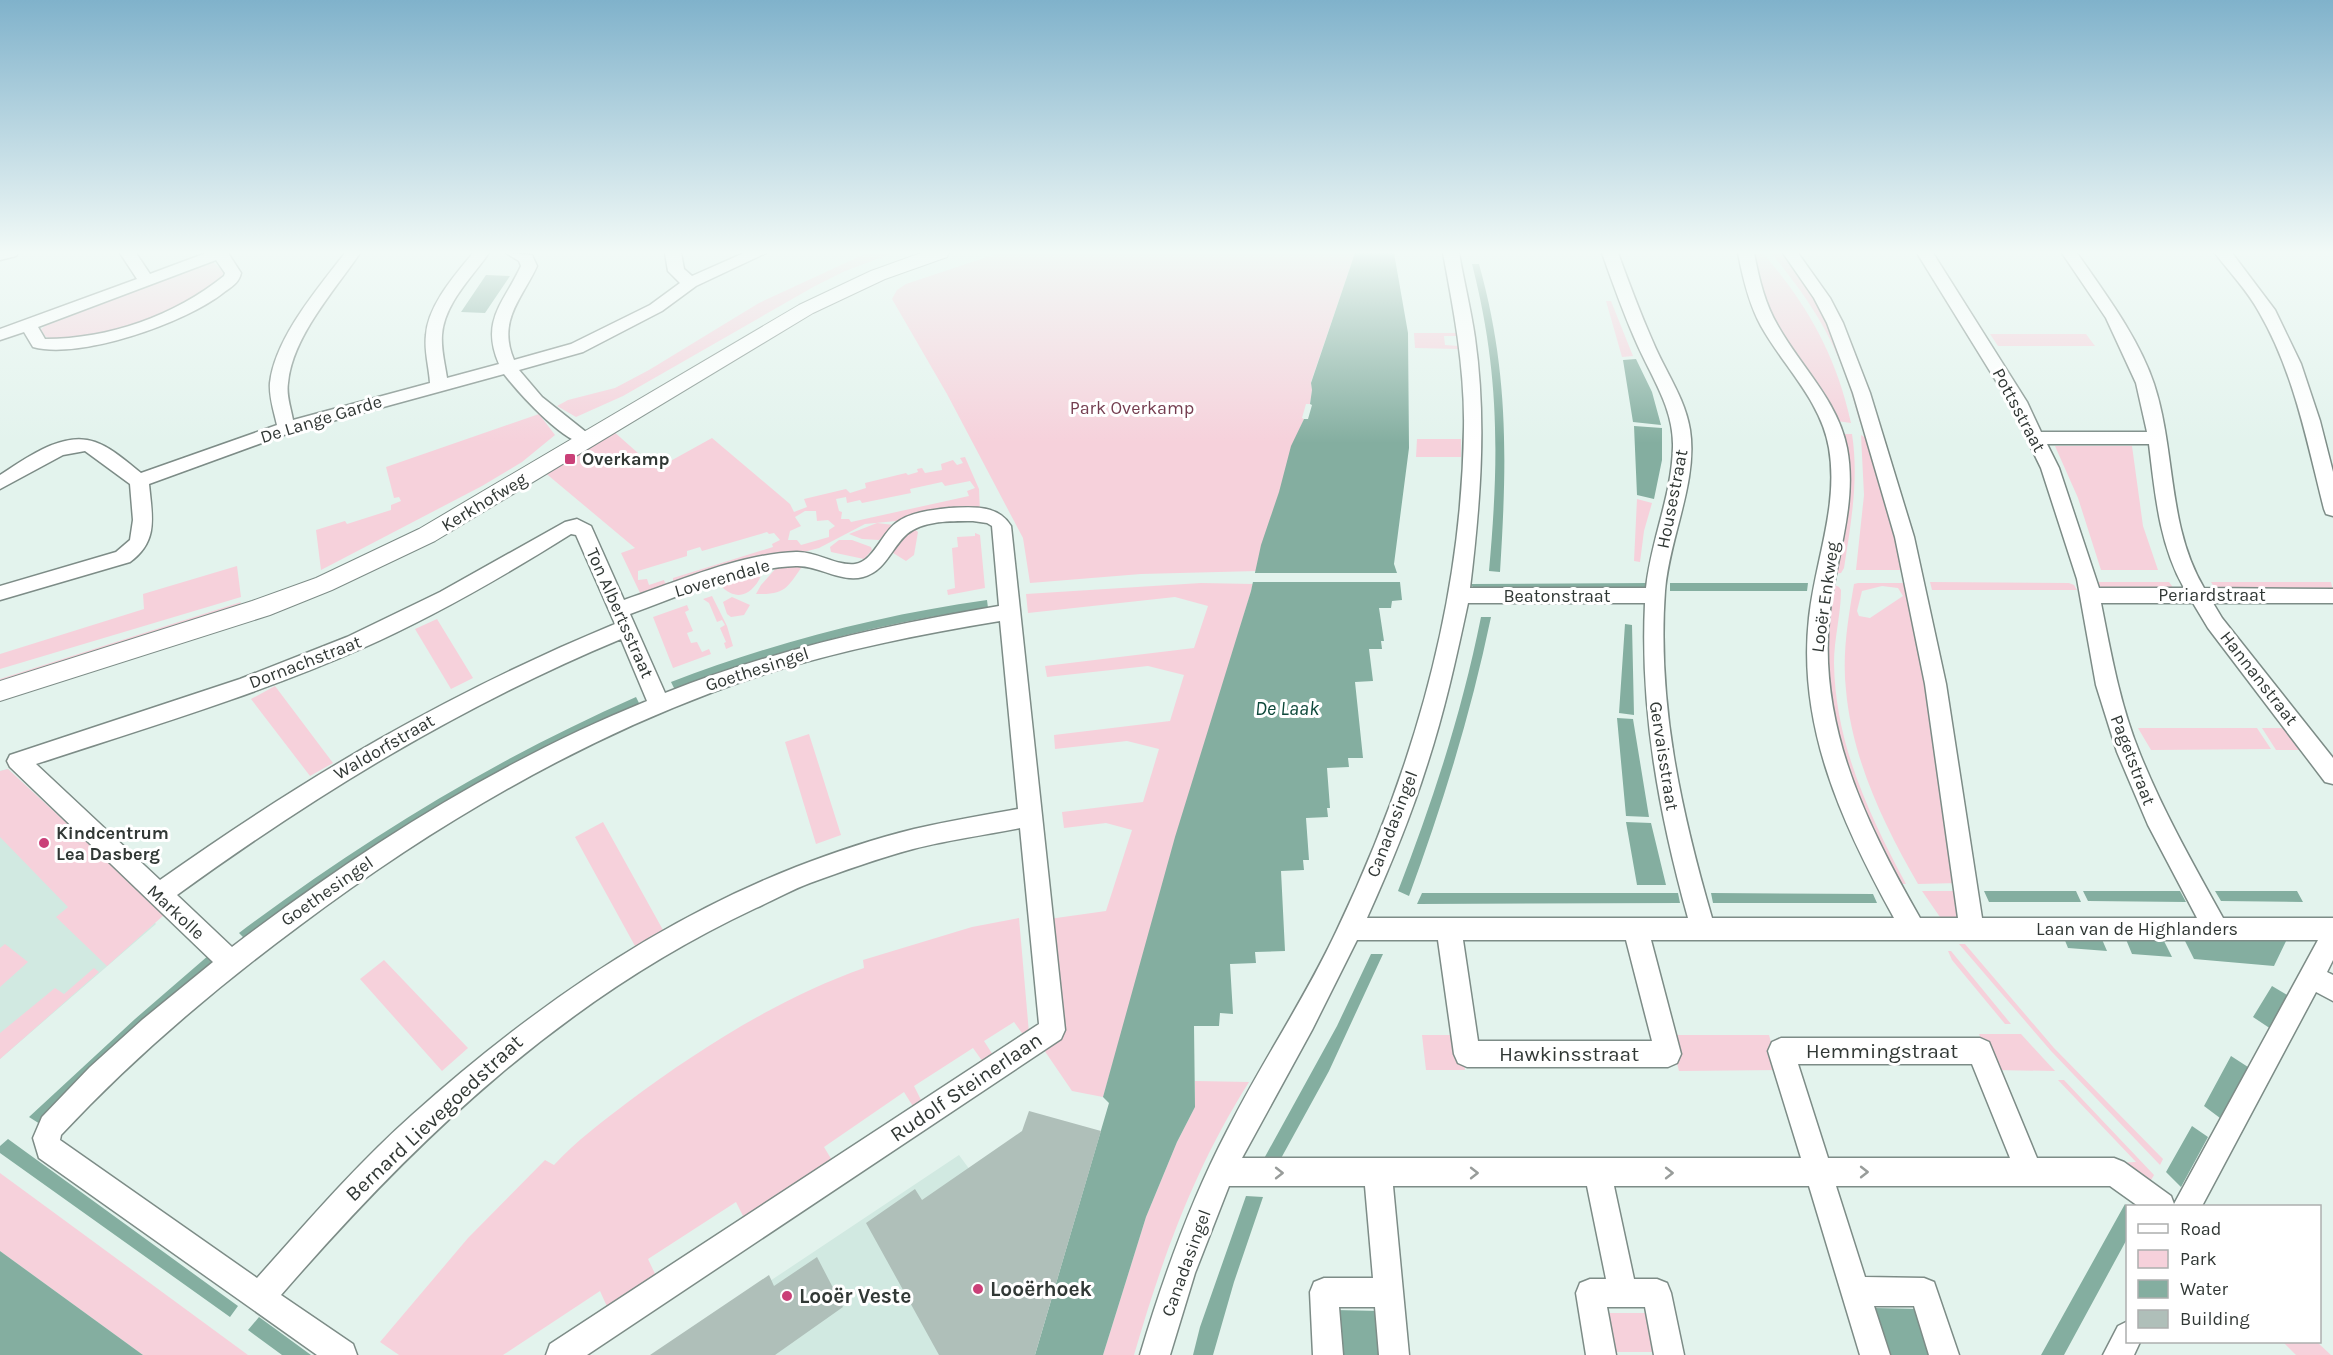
<svg xmlns="http://www.w3.org/2000/svg" width="2333" height="1355" viewBox="0 0 2333 1355" font-family="Karla,sans-serif">
<rect width="100%" height="100%" fill="#e3f3ed"/>
<path fill="#d1e9e1" d="M 8,769 L 156,924 L 0,1059 L 0,771 Z
M 959,1155 L 1016,1233 L 994,1355 L 659,1355 Z"/>
<path fill="#f6d1db" fill-rule="evenodd" d="M 867,253 L 893,253 L 845,271 L 815,286 L 623,396 L 576,417 L 557,406 L 568,400 L 615,388 L 649,370 L 759,303 Z
M 999,253 L 1355,253 L 1311,382 L 1312,390 L 1310,404 L 1306,404 L 1302,418 L 1304,419 C 1292,445 1287,467 1279,494 C 1270,520 1261,544 1257,571 L 1141,574 L 1030,583 L 1023,538 L 947,394 L 892,299 L 897,290 L 906,284 Z
M 1751,253 L 1763,253 C 1808,306 1836,355 1851,423 L 1837,421 L 1771,322 Z
M 1771,253 L 1781,253 L 1791,261 L 1815,294 L 1850,373 L 1862,422 L 1860,423 C 1841,350 1819,311 1771,253 Z
M 213,262 L 223,271 L 225,278 C 214,286 203,296 191,302 C 147,324 101,336 52,340 L 45,336 L 41,329 L 45,326 Z
M 1606,301 L 1611,301 L 1633,356 L 1622,357 Z
M 1414,333 L 1456,333 L 1456,336 L 1444,336 L 1445,345 L 1458,346 L 1458,349 L 1415,348 Z
M 1990,334 L 2086,334 L 2095,346 L 1998,346 Z
M 539,414 L 555,435 L 522,462 L 482,486 L 321,570 L 316,530 L 345,521 L 347,524 L 391,510 L 391,505 L 401,501 L 399,497 L 394,498 L 386,467 Z
M 612,430 L 656,469 L 712,438 L 790,504 L 794,512 L 807,507 L 804,499 L 846,489 L 850,493 L 866,488 L 865,483 L 906,473 L 908,475 L 918,472 L 917,469 L 922,468 L 925,473 L 942,470 L 941,464 L 953,460 L 957,465 L 963,463 L 960,458 L 965,457 L 979,489 L 980,513 L 865,524 L 819,548 L 641,595 L 621,553 L 635,548 L 543,471 ZM 970,481 L 975,488 L 967,491 L 969,496 L 851,522 L 849,519 L 841,519 L 842,512 L 839,511 L 836,499 L 846,497 L 847,503 L 860,500 L 862,503 L 911,493 L 910,489 L 942,482 L 945,486 ZM 805,511 L 816,511 L 817,521 L 828,520 L 835,526 L 829,530 L 829,537 L 801,545 L 797,540 L 788,540 L 790,531 L 801,526 L 795,517 ZM 767,532 L 769,534 L 774,533 L 780,540 L 772,544 L 773,547 L 673,578 L 673,582 L 665,583 L 664,580 L 649,585 L 647,579 L 638,580 L 638,571 L 687,556 L 687,551 L 700,547 L 702,551 Z
M 1845,434 L 1852,434 C 1859,479 1851,523 1844,568 L 1841,573 L 1833,574 L 1842,435 Z
M 1861,435 L 1866,438 L 1907,570 L 1856,570 L 1864,495 Z
M 1417,439 L 1461,439 L 1461,457 L 1416,457 Z
M 2055,446 L 2132,446 L 2143,526 L 2158,570 L 2101,570 L 2078,498 Z
M 1637,499 L 1652,503 L 1644,531 L 1640,562 L 1634,561 Z
M 877,523 L 894,525 L 879,540 L 862,539 L 849,534 Z
M 913,528 L 918,532 L 914,555 L 906,561 L 890,551 Z
M 975,533 L 980,535 L 985,588 L 948,595 L 947,590 L 955,588 L 952,548 L 958,547 L 957,537 L 975,536 Z
M 839,540 L 852,540 L 871,547 L 872,550 L 864,559 L 831,552 L 830,547 Z
M 804,564 C 787,587 787,595 756,594 L 761,585 L 777,567 Z
M 237,566 L 241,597 L 0,669 L 0,654 L 144,609 L 143,594 Z
M 755,571 L 759,571 L 761,576 C 752,595 737,602 721,586 L 729,579 Z
M 1930,582 L 2069,583 L 2074,585 L 2077,590 L 1932,590 Z
M 2099,582 L 2169,582 L 2175,590 L 2107,590 L 2097,585 Z
M 2211,582 L 2331,582 L 2333,591 L 2216,590 Z
M 1201,583 L 1253,584 L 1103,1097 L 1072,1091 L 1042,1047 L 1049,919 L 1106,911 L 1132,830 L 1106,823 L 1064,828 L 1062,812 L 1143,802 L 1159,749 L 1127,741 L 1055,749 L 1054,735 L 1170,721 L 1184,675 L 1148,666 L 1047,677 L 1045,666 L 1194,648 L 1208,606 L 1175,597 L 1028,613 L 1026,594 Z
M 1830,583 L 1839,587 L 1841,590 C 1841,614 1834,639 1834,663 C 1835,743 1869,815 1906,884 L 1894,884 L 1838,760 L 1823,645 Z
M 1858,583 L 1909,583 L 1958,883 L 1918,884 C 1884,825 1852,759 1846,690 C 1842,655 1848,619 1854,584 ZM 1882,586 L 1898,588 L 1903,596 L 1870,618 L 1859,616 L 1857,611 L 1862,591 Z
M 712,596 L 727,626 L 733,646 L 726,649 L 724,643 L 726,642 L 720,628 L 725,625 L 722,620 L 717,622 L 709,603 L 703,599 Z
M 732,597 L 750,605 L 744,615 L 731,617 L 727,614 L 723,602 Z
M 241,602 L 239,606 L 0,685 L 0,679 Z
M 687,605 L 689,610 L 685,612 L 693,631 L 687,633 L 691,643 L 697,642 L 702,652 L 709,649 L 711,654 L 673,668 L 653,617 Z
M 437,619 L 473,678 L 451,689 L 415,629 Z
M 275,686 L 333,763 L 310,776 L 251,699 Z
M 2138,728 L 2257,728 L 2271,749 L 2151,750 Z
M 2262,728 L 2286,728 L 2302,750 L 2276,750 Z
M 809,734 L 841,835 L 816,844 L 785,742 Z
M 8,769 L 165,914 L 107,966 L 56,917 L 68,907 L 0,837 L 0,771 Z
M 603,822 L 663,930 L 635,946 L 575,837 Z
M 1922,891 L 1959,891 L 1959,917 L 1942,920 Z
M 1019,918 L 1029,1033 L 1024,1036 L 1014,1022 L 984,1041 L 993,1055 L 983,1062 L 973,1048 L 914,1086 L 922,1102 L 914,1108 L 904,1092 L 824,1147 L 833,1162 L 745,1220 L 736,1202 L 648,1259 L 657,1278 L 609,1311 L 600,1291 L 503,1355 L 399,1355 L 380,1342 L 468,1238 L 545,1160 L 554,1165 C 576,1141 603,1121 628,1102 C 699,1049 779,998 864,968 L 863,960 L 972,927 Z
M 5,944 L 28,962 L 0,987 L 0,948 Z
M 1959,944 L 1965,944 L 2054,1048 L 2163,1159 L 2160,1165 L 2051,1051 Z
M 1948,951 L 1951,951 L 2011,1024 L 2005,1024 L 1952,960 Z
M 384,960 L 468,1048 L 442,1071 L 360,979 Z
M 94,968 L 99,972 L 0,1059 L 0,1033 L 55,988 L 64,994 Z
M 1979,1034 L 2021,1034 L 2055,1071 L 1994,1070 Z
M 1422,1035 L 1460,1035 L 1465,1070 L 1426,1070 Z
M 1670,1035 L 1769,1035 L 1779,1070 L 1679,1071 Z
M 2058,1080 L 2064,1080 L 2154,1175 L 2147,1187 L 2113,1163 L 2136,1162 Z
M 1195,1081 L 1249,1082 C 1194,1169 1163,1256 1134,1355 L 1103,1355 L 1146,1217 L 1177,1142 L 1195,1107 Z
M 0,1173 L 248,1355 L 143,1355 L 0,1251 Z
M 1604,1313 L 1650,1313 L 1658,1352 L 1612,1352 Z
M 2283,1342 L 2317,1342 L 2331,1355 L 2296,1355 Z"/>
<path fill="#84aea0" d="M 1355,253 L 1394,253 L 1408,333 L 1409,448 L 1394,564 L 1400,582 L 1402,600 L 1392,601 L 1391,608 L 1379,608 L 1384,641 L 1381,641 L 1382,649 L 1369,649 L 1373,681 L 1355,682 L 1363,758 L 1348,758 L 1349,767 L 1327,768 L 1330,808 L 1327,808 L 1328,817 L 1306,818 L 1309,860 L 1303,860 L 1304,870 L 1281,871 L 1285,951 L 1255,952 L 1256,963 L 1230,964 L 1233,1014 L 1220,1013 L 1219,1026 L 1194,1026 L 1195,1107 L 1177,1142 L 1146,1217 L 1103,1355 L 1035,1355 L 1109,1103 L 1103,1097 L 1175,837 L 1251,591 L 1261,545 L 1279,492 L 1291,446 L 1304,419 L 1308,419 L 1312,405 L 1310,404 L 1312,390 L 1311,383 Z
M 1472,264 L 1479,264 C 1509,372 1507,461 1500,572 L 1489,571 C 1499,460 1500,373 1472,264 Z
M 486,275 L 510,276 L 485,313 L 461,312 Z
M 1636,359 L 1652,392 L 1661,425 L 1633,422 L 1623,360 Z
M 1634,426 L 1662,428 L 1662,460 L 1654,499 L 1637,495 Z
M 1649,583 L 1644,589 L 1475,589 L 1470,584 Z
M 1670,583 L 1808,583 L 1807,591 L 1670,591 Z
M 987,600 L 988,608 C 881,622 776,651 675,690 L 671,682 C 773,643 879,615 987,600 Z
M 1481,617 L 1491,617 C 1471,713 1443,804 1409,896 L 1398,891 C 1433,801 1462,712 1481,617 Z
M 1625,624 L 1632,625 L 1634,715 L 1619,713 Z
M 636,697 L 640,705 L 246,940 L 239,933 C 363,840 493,760 636,697 Z
M 1617,718 L 1633,719 L 1649,817 L 1626,816 Z
M 1626,822 L 1651,823 L 1666,885 L 1637,885 Z
M 1984,891 L 2076,891 L 2081,902 L 1989,902 Z
M 2083,891 L 2180,891 L 2186,902 L 2088,901 Z
M 2215,891 L 2297,891 L 2303,902 L 2221,901 Z
M 1422,893 L 1678,893 L 1680,903 L 1417,904 Z
M 1711,893 L 1873,894 L 1877,903 L 1713,903 Z
M 2101,937 L 2107,951 L 2068,948 L 2064,938 Z
M 2125,937 L 2162,937 L 2172,957 L 2132,954 Z
M 2183,937 L 2288,937 L 2274,966 L 2194,959 Z
M 1371,954 L 1383,954 L 1329,1071 L 1279,1162 L 1261,1164 L 1337,1026 Z
M 209,955 L 218,964 L 40,1124 L 29,1117 L 135,1019 Z
M 2272,986 L 2289,996 L 2271,1029 L 2253,1017 Z
M 2231,1056 L 2248,1067 L 2220,1118 L 2204,1106 Z
M 2192,1126 L 2208,1137 L 2181,1187 L 2166,1172 Z
M 8,1139 L 238,1306 L 230,1317 L 0,1153 L 0,1146 Z
M 1246,1196 L 1263,1197 L 1234,1282 L 1213,1355 L 1193,1355 L 1200,1327 Z
M 2125,1204 L 2127,1207 L 2127,1239 L 2064,1355 L 2041,1355 Z
M 0,1251 L 143,1355 L 0,1355 Z
M 1874,1308 L 1919,1309 L 1934,1355 L 1888,1355 Z
M 1335,1310 L 1381,1311 L 1384,1355 L 1338,1355 Z
M 259,1317 L 311,1355 L 282,1355 L 248,1330 Z"/>
<path fill="#e3f3ed" d="M 1253,573 L 1400,573 L 1403,582 L 1250,582 Z"/>
<path fill="#afbfb9" d="M 1029,1111 L 1101,1131 L 1035,1355 L 939,1355 L 866,1223 L 915,1189 L 922,1200 L 1022,1131 Z
M 817,1257 L 843,1307 L 775,1355 L 650,1355 L 769,1275 L 774,1286 Z"/>
<g fill="none" stroke-linecap="round" stroke-linejoin="round">
<defs>
<path id="minor" d="M 0,253 L 18,253 L 16,256 L 0,260 Z
M 120,253 L 136,253 L 150,274 L 206,253 L 228,253 L 241,273 C 239,283 231,287 223,293 C 185,323 80,360 33,347 L 24,332 L 0,340 L 0,329 L 137,279 ZM 216,260 L 225,273 L 224,276 C 174,316 109,339 45,339 L 38,327 Z
M 345,253 L 360,253 C 335,290 292,337 288,383 C 286,395 291,408 293,420 L 430,383 C 429,367 424,351 426,335 C 428,305 455,275 473,253 L 489,253 C 472,277 444,304 442,335 C 441,350 445,364 447,378 L 499,364 C 480,320 504,303 521,266 L 519,261 L 506,253 L 532,255 L 537,266 C 522,299 497,320 514,360 L 571,344 L 650,305 L 680,283 L 668,271 L 665,253 L 681,253 L 684,269 L 692,276 L 744,253 L 766,253 L 696,286 L 662,311 L 583,352 L 519,370 L 542,397 L 591,436 L 594,440 L 591,444 C 569,450 517,391 504,374 L 292,432 L 149,484 C 152,516 159,541 130,562 L 0,600 L 0,586 L 116,552 L 130,540 L 133,520 L 130,484 L 85,451 L 63,455 L 0,489 L 0,475 C 25,459 63,430 95,442 C 112,448 127,462 141,473 L 277,425 C 274,412 269,397 270,383 C 275,338 318,288 345,253 Z
M 1443,253 L 1459,253 C 1464,282 1471,310 1475,338 C 1487,422 1480,506 1470,588 L 1646,588 C 1651,540 1672,495 1673,447 C 1674,409 1652,378 1637,344 C 1624,315 1613,284 1602,253 L 1618,253 C 1629,283 1640,313 1653,342 C 1665,371 1685,398 1690,430 C 1698,482 1669,538 1665,591 C 1657,703 1681,811 1712,918 L 1894,918 C 1843,826 1797,727 1809,618 C 1815,561 1839,506 1829,448 C 1821,401 1784,367 1761,326 C 1749,304 1743,279 1738,253 L 1754,253 C 1759,279 1765,304 1778,326 C 1801,367 1838,401 1847,448 C 1858,506 1834,562 1829,619 C 1819,729 1867,825 1920,918 L 1958,918 L 1925,684 L 1895,537 L 1853,393 L 1827,323 L 1814,298 L 1783,253 L 1798,253 L 1830,298 L 1843,323 L 1870,393 L 1914,537 L 1946,684 L 1982,918 L 2197,918 L 2148,825 L 2117,752 L 2096,685 L 2077,579 L 2041,468 L 2009,402 L 1917,253 L 1933,253 L 2027,402 L 2041,432 L 2147,432 L 2136,383 L 2106,318 L 2062,253 L 2077,253 C 2104,292 2139,338 2154,384 C 2176,451 2167,526 2204,588 L 2333,589 L 2333,603 L 2213,603 L 2222,618 L 2333,758 L 2333,784 L 2325,782 L 2208,628 L 2193,603 L 2101,603 C 2111,654 2120,705 2140,754 C 2163,811 2193,864 2223,918 L 2333,918 L 2333,960 L 2327,972 L 2333,975 L 2333,1001 L 2316,992 L 2202,1206 L 2138,1206 L 2110,1186 L 1836,1186 L 1865,1277 L 1924,1278 L 1934,1282 L 1959,1355 L 1929,1355 L 1914,1306 L 1874,1306 L 1890,1355 L 1860,1355 L 1809,1186 L 1614,1186 L 1634,1279 L 1657,1279 L 1667,1283 L 1671,1293 L 1684,1355 L 1654,1355 L 1645,1307 L 1607,1307 L 1616,1355 L 1586,1355 L 1576,1293 L 1580,1283 L 1590,1279 L 1606,1279 L 1587,1186 L 1393,1186 L 1409,1355 L 1379,1355 L 1375,1307 L 1339,1307 L 1343,1355 L 1313,1355 L 1310,1292 L 1314,1282 L 1324,1278 L 1373,1278 L 1365,1186 L 1229,1186 L 1195,1273 L 1170,1355 L 1140,1355 C 1163,1278 1190,1202 1227,1131 C 1261,1063 1305,999 1337,930 C 1412,773 1462,603 1464,428 C 1465,369 1454,311 1443,253 ZM 2047,444 L 2149,444 C 2155,493 2159,544 2184,588 L 2099,588 L 2059,468 ZM 1468,603 L 1645,603 C 1640,711 1659,814 1688,918 L 1367,918 C 1389,869 1410,819 1426,768 C 1444,714 1456,659 1468,603 ZM 1357,940 L 1438,940 L 1454,1054 L 1458,1063 L 1467,1067 L 1668,1067 L 1677,1063 L 1681,1054 L 1651,940 L 2318,940 L 2174,1204 L 2171,1196 L 2124,1162 L 2114,1158 L 2037,1158 L 1989,1042 L 1980,1038 L 1781,1038 L 1772,1042 L 1768,1051 L 1801,1158 L 1242,1158 L 1312,1030 ZM 1463,940 L 1626,940 L 1652,1041 L 1478,1041 ZM 1798,1064 L 1972,1064 L 2010,1158 L 1828,1158 Z
M 2215,253 L 2232,253 L 2235,257 L 2275,310 L 2301,364 L 2320,421 L 2333,472 L 2333,516 L 2326,514 L 2324,509 C 2307,442 2294,372 2259,312 C 2247,290 2230,273 2215,253 Z
M 949,508 C 971,507 998,504 1011,526 L 1065,1030 L 1061,1039 L 587,1355 L 546,1355 L 550,1344 L 1039,1024 L 1020,828 C 985,835 948,840 913,849 C 879,858 843,871 810,883 C 791,890 774,900 756,908 C 564,998 418,1137 281,1295 L 353,1344 L 357,1355 L 317,1355 L 39,1158 L 33,1138 L 42,1117 L 90,1067 L 142,1020 L 213,962 L 10,767 L 7,761 L 10,755 L 240,679 L 347,637 L 440,592 L 565,522 L 577,519 L 591,526 L 624,600 C 677,582 740,554 796,552 C 816,551 835,566 855,564 C 873,562 882,533 896,523 C 910,512 931,510 949,508 ZM 973,521 L 987,523 L 992,526 L 999,606 C 885,625 773,650 665,693 L 630,614 C 683,595 740,568 796,566 C 819,565 840,583 863,577 C 886,571 891,548 907,534 C 924,520 953,521 973,521 ZM 571,534 L 576,535 L 615,624 C 448,693 307,776 160,880 L 36,764 C 146,728 257,695 363,648 C 435,616 504,576 571,534 ZM 1000,621 L 1018,809 C 984,815 949,821 914,829 C 877,838 832,853 796,867 C 653,923 526,1013 412,1115 C 356,1165 307,1222 257,1278 L 60,1140 L 61,1135 C 133,1058 214,989 299,926 C 427,830 564,748 713,692 C 806,657 903,637 1000,621 ZM 621,639 L 647,701 C 497,762 360,849 232,947 L 177,895 C 318,793 460,706 621,639 Z
M 2128,1321 L 2128,1342 L 2140,1342 L 2134,1355 L 2103,1355 L 2118,1326 Z"/>
<path id="tertiary" d="M 921,253 L 949,253 L 947,257 L 885,279 L 813,313 L 435,541 L 332,590 L 270,615 L 0,701 L 0,681 L 252,601 L 316,578 L 419,529 L 799,305 L 871,271 Z"/>
</defs>
<use href="#minor" stroke="#7d8c87" stroke-width="3"/>
<use href="#tertiary" stroke="#7d8c87" stroke-width="2"/>
<use href="#minor" fill="#fff" fill-rule="evenodd"/>
<use href="#tertiary" fill="#fff" fill-rule="evenodd"/>
</g>
<defs><path id="oneway-chevron" d="M-2-3.5L2.5 0L-2 3.5" fill="none" stroke-width="1.6" stroke-linecap="round" stroke-linejoin="round" transform="scale(1.5)"/></defs>
<g stroke="#989c9a">
<use href="#oneway-chevron" transform="translate(1864 1172)"/>
<use href="#oneway-chevron" transform="translate(1279 1173)"/>
<use href="#oneway-chevron" transform="translate(1474 1173)"/>
<use href="#oneway-chevron" transform="translate(1669 1173)"/>
</g>
<linearGradient id="sky" x2="0" y2="1"><stop stop-color="#80b2cb"/><stop offset="0.57" stop-color="#f2faf7"/><stop offset="1" stop-color="#f2faf7" stop-opacity="0"/></linearGradient>
<rect width="2333" height="443" fill="url(#sky)"/>
<g fill="#ca4078" stroke="#fff" stroke-width="2">
<rect x="564" y="453" width="12" height="12" rx="3"/>
<circle cx="44" cy="843" r="6"/>
<circle cx="978" cy="1289" r="6"/>
<circle cx="787" cy="1296" r="6"/>
</g>
<g text-anchor="middle" stroke-width="6" stroke-linejoin="round" paint-order="stroke">
<g font-size="18" fill="#743e50" stroke="#fff">
<text x="1132" y="414">Park Overkamp</text>
</g>
<g font-size="18" fill="#313835" stroke="#fff">
<text transform="translate(2019 410) rotate(62)" y="6">Pottsstraat</text>
<text transform="translate(321 419) rotate(-17)" y="6">De Lange Garde</text>
<text transform="translate(1672 499) rotate(-79)" y="6">Housestraat</text>
<text transform="translate(484 502) rotate(-31)" y="6">Kerkhofweg</text>
<text transform="translate(722 578) rotate(-16)" y="6">Loverendale</text>
<text x="2212" y="601">Periardstraat</text>
<text x="1557" y="602">Beatonstraat</text>
<text transform="translate(1825 597) rotate(-82)" y="6">Looër Enkweg</text>
<text transform="translate(620 613) rotate(66)" y="6">Ton Albertsstraat</text>
<text transform="translate(305 662) rotate(-21)" y="6">Dornachstraat</text>
<text transform="translate(757 669) rotate(-18)" y="6">Goethesingel</text>
<text transform="translate(2259 678) rotate(52)" y="6">Hannanstraat</text>
<text transform="translate(384 747) rotate(-30)" y="6">Waldorfstraat</text>
<text transform="translate(1664 756) rotate(81)" y="6">Gervaisstraat</text>
<text transform="translate(2133 760) rotate(69)" y="6">Pagetstraat</text>
<text transform="translate(1392 824) rotate(-69)" y="6">Canadasingel</text>
<text transform="translate(327 891) rotate(-35)" y="6">Goethesingel</text>
<text transform="translate(176 912) rotate(43)" y="6">Markolle</text>
<text x="2137" y="935">Laan van de Highlanders</text>
<text transform="translate(1186 1263) rotate(-70)" y="6">Canadasingel</text>
</g>
<g font-size="18" font-weight="bold" fill="#313835" stroke="#fff" text-anchor="start">
<text x="582" y="465">Overkamp</text>
<text x="56" y="839">Kindcentrum<tspan x="56" dy="21">Lea Dasberg</tspan></text>
</g>
<g font-size="20" font-style="italic" fill="#0d483a" stroke="#fff">
<text x="1287" y="715">De Laak</text>
</g>
<g font-size="21" fill="#313835" stroke="#fff">
<text x="1882" y="1058">Hemmingstraat</text>
<text x="1569" y="1061">Hawkinsstraat</text>
<text transform="translate(966 1087) rotate(-34)" y="7">Rudolf Steinerlaan</text>
<text transform="translate(434 1118) rotate(-43)" y="7">Bernard Lievegoedstraat</text>
</g>
<g font-size="21" font-weight="bold" fill="#313835" stroke="#fff" text-anchor="start">
<text x="990" y="1296">Looërhoek</text>
<text x="799" y="1303">Looër Veste</text>
</g>
</g>
<rect x="2126" y="1205" width="195" height="138" fill="#ffffff" stroke="#adafae" stroke-width="1.5"/>
<rect x="2138" y="1224" width="30" height="9" fill="#ffffff" stroke="#adafae" stroke-width="1.5"/>
<text x="2180" y="1235" font-size="18" fill="#313835">Road</text>
<rect x="2138" y="1250" width="30" height="18" fill="#f6d1db" stroke="#adafae" stroke-width="1.5"/>
<text x="2180" y="1265" font-size="18" fill="#313835">Park</text>
<rect x="2138" y="1280" width="30" height="18" fill="#84aea0" stroke="#adafae" stroke-width="1.5"/>
<text x="2180" y="1295" font-size="18" fill="#313835">Water</text>
<rect x="2138" y="1310" width="30" height="18" fill="#afbfb9" stroke="#adafae" stroke-width="1.5"/>
<text x="2180" y="1325" font-size="18" fill="#313835">Building</text>
</svg>
